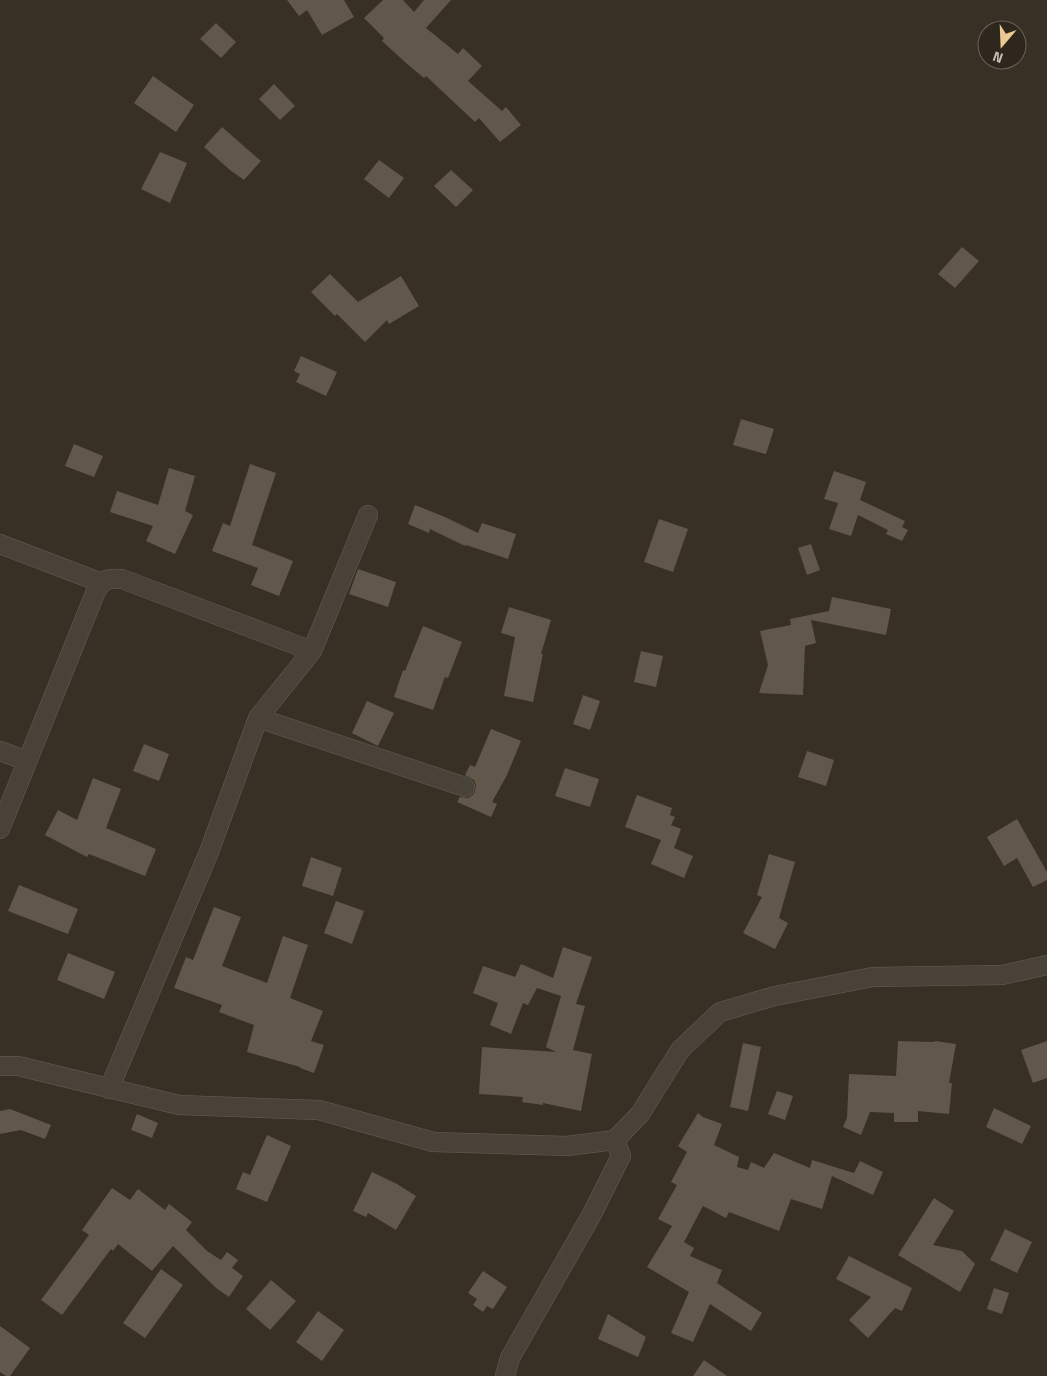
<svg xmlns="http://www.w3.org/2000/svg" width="1047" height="1376" viewBox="0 0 1047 1376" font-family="'Titillium Web',sans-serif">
<rect width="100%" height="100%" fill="#383025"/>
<path fill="#61584b" d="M 287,0 L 344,0 L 354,17 L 322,35 L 307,10 L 299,16 Z
M 383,0 L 403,0 L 414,12 L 424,0 L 451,0 L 426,28 L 458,54 L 463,48 L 482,66 L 468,81 L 502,111 L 506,107 L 521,125 L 500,142 L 479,118 L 475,122 L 426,76 L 424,78 L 406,63 L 382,41 L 384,38 L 364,18 Z
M 216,23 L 236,42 L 221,58 L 200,39 Z
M 153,76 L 194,105 L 176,132 L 134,103 Z
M 274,84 L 295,106 L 280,120 L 259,99 Z
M 222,127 L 261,161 L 244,180 L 230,170 L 204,147 Z
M 160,152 L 187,163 L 170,203 L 141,189 Z
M 379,160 L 404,178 L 389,198 L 364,179 Z
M 451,170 L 473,190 L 456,207 L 434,186 Z
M 962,247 L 979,261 L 955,288 L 938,274 Z
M 330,274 L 358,302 L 401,276 L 419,306 L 389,324 L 387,320 L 365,342 L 337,314 L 335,316 L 311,292 Z
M 301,356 L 337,372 L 326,396 L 296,382 L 300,374 L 294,371 Z
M 741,419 L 774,429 L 766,454 L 733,445 Z
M 74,444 L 103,456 L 94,477 L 65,466 Z
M 250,464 L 276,473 L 252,545 L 293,561 L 279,596 L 251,585 L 258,568 L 212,551 L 223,523 L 230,526 Z
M 169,468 L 195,476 L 185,511 L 193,515 L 175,554 L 146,541 L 153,526 L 110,512 L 117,491 L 158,505 Z
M 834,471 L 866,482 L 860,500 L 905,521 L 902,527 L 908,530 L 902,541 L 886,534 L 888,530 L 858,515 L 851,536 L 829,529 L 838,503 L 824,499 Z
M 415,505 L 445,517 L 478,533 L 482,523 L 516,534 L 508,559 L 466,545 L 465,546 L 430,529 L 429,533 L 408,524 Z
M 659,519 L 688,529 L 673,572 L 644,562 Z
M 811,544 L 820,570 L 807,575 L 798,548 Z
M 358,569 L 396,582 L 388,607 L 349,594 Z
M 832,597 L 891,609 L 886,635 L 811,620 L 816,643 L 805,646 L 803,695 L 759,693 L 768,665 L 760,631 L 791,625 L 790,619 L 829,611 Z
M 509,607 L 551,620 L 541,654 L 543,654 L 533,702 L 504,696 L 515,637 L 501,633 Z
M 423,626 L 462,642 L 448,678 L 445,677 L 433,710 L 394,697 L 403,670 L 405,671 Z
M 641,651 L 663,656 L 656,687 L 634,682 Z
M 583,695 L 600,701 L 590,730 L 573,724 Z
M 367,701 L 394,713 L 378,746 L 352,733 Z
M 491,729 L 521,741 L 507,775 L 492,802 L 497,804 L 491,817 L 457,802 L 460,797 L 468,798 L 473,795 L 475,791 L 476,785 L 474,780 L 465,775 L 470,765 L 475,767 Z
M 144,744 L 169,754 L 159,781 L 133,771 Z
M 807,751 L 834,760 L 826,786 L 798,777 Z
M 565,768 L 599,779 L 590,807 L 555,796 Z
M 93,778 L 121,789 L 106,828 L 156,849 L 145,876 L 89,854 L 87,857 L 45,835 L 58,810 L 77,820 Z
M 637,795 L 672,808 L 670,815 L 675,817 L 671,825 L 681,829 L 674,848 L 693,856 L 684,878 L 651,864 L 661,840 L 625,827 Z
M 1017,819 L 1047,872 L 1047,880 L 1033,887 L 1017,858 L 1004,866 L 987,837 Z
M 769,854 L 795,862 L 779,918 L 788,923 L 775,949 L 743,933 L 762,897 L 757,895 Z
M 311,857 L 342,868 L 333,896 L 302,886 Z
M 19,885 L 78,909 L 68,934 L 8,911 Z
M 336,901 L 364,911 L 352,944 L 324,933 Z
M 214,907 L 241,917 L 222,966 L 267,983 L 283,936 L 308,945 L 290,998 L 323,1011 L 311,1041 L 324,1045 L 314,1073 L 300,1068 L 300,1067 L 247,1052 L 254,1025 L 219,1012 L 222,1005 L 174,988 L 186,957 L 193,960 Z
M 563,947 L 592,957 L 576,1004 L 585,1006 L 573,1050 L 592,1054 L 581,1111 L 543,1103 L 543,1105 L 522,1102 L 523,1097 L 479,1094 L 482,1047 L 556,1052 L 546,1047 L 561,996 L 537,988 L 528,1005 L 523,1003 L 511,1034 L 490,1025 L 498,1003 L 473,993 L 483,966 L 515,977 L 521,964 L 553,978 Z
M 68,953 L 115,972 L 104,999 L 57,980 Z
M 898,1041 L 934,1042 L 935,1041 L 956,1044 L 949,1083 L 952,1083 L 949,1114 L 918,1111 L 918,1122 L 894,1122 L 894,1113 L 870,1112 L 861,1135 L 843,1127 L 847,1118 L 849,1074 L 896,1076 Z
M 1047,1041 L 1047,1078 L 1033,1083 L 1021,1050 Z
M 743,1043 L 761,1047 L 748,1111 L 730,1107 Z
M 777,1091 L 793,1096 L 785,1120 L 768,1114 Z
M 994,1108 L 1031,1126 L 1022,1144 L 986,1127 Z
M 10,1109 L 51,1125 L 45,1139 L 21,1130 L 0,1134 L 0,1111 Z
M 698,1113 L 703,1117 L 722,1124 L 714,1145 L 739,1157 L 737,1167 L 748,1170 L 751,1162 L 764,1168 L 774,1153 L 810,1168 L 812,1160 L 854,1173 L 860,1161 L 883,1172 L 873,1195 L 832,1176 L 822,1209 L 791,1199 L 779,1231 L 729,1212 L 726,1218 L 703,1206 L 684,1242 L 694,1248 L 690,1256 L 722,1270 L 717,1283 L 762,1313 L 751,1331 L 710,1304 L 693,1342 L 671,1333 L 689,1292 L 647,1267 L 672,1226 L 658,1219 L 677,1185 L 671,1182 L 687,1152 L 678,1146 Z
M 137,1114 L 158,1123 L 152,1138 L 131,1130 Z
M 267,1135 L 291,1146 L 267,1202 L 236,1189 L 243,1172 L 250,1175 Z
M 372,1172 L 397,1184 L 416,1196 L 396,1230 L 368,1213 L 366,1217 L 353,1211 Z
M 112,1188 L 130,1200 L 138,1189 L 165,1210 L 169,1204 L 192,1222 L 186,1230 L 207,1251 L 221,1260 L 227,1252 L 238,1260 L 232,1268 L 243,1276 L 229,1297 L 216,1288 L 173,1246 L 152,1271 L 118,1244 L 113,1251 L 111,1249 L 62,1315 L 41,1300 L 89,1235 L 82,1230 Z
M 934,1198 L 954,1211 L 933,1245 L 962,1251 L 975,1264 L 960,1292 L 898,1255 Z
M 1005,1229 L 1032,1242 L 1017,1273 L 990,1260 Z
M 849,1256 L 912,1288 L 902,1311 L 895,1308 L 868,1338 L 849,1320 L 871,1297 L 836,1279 Z
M 161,1269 L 183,1285 L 145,1338 L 123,1323 Z
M 483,1271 L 507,1287 L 493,1309 L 487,1306 L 483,1312 L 473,1305 L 477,1299 L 468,1293 Z
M 271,1280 L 296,1301 L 270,1330 L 246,1309 Z
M 994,1288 L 1009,1293 L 1002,1314 L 987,1309 Z
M 318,1311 L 344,1330 L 322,1361 L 296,1342 Z
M 608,1314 L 646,1337 L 638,1357 L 598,1339 Z
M 0,1326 L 30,1348 L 10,1376 L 6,1376 L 0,1372 Z
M 704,1360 L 727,1376 L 693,1376 Z"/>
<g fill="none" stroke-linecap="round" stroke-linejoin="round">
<defs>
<path id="street" d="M 0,544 L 102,583
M 258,718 L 465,787
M 0,751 L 27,761
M 0,829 L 96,591 C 105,578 108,578 122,579 L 312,651
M 0,1066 L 18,1066 L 179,1105 L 319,1110 L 433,1142 L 567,1146 L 615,1140 L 640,1114 L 680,1050 L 720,1012 L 775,996 L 873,977 L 1002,975 L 1047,965
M 109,1089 L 209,852 L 258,718 L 312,651 L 368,515
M 505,1376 L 510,1358 L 592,1214 L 621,1156 L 615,1140"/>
</defs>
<use href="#street" stroke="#666056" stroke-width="20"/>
<use href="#street" stroke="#494238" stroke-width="19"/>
</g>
<g transform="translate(1002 45) rotate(199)"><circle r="24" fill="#2d271d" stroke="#696359"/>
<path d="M0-4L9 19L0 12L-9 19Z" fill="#ebc992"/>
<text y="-8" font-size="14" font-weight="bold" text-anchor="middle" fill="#c4beb3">N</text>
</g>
</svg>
